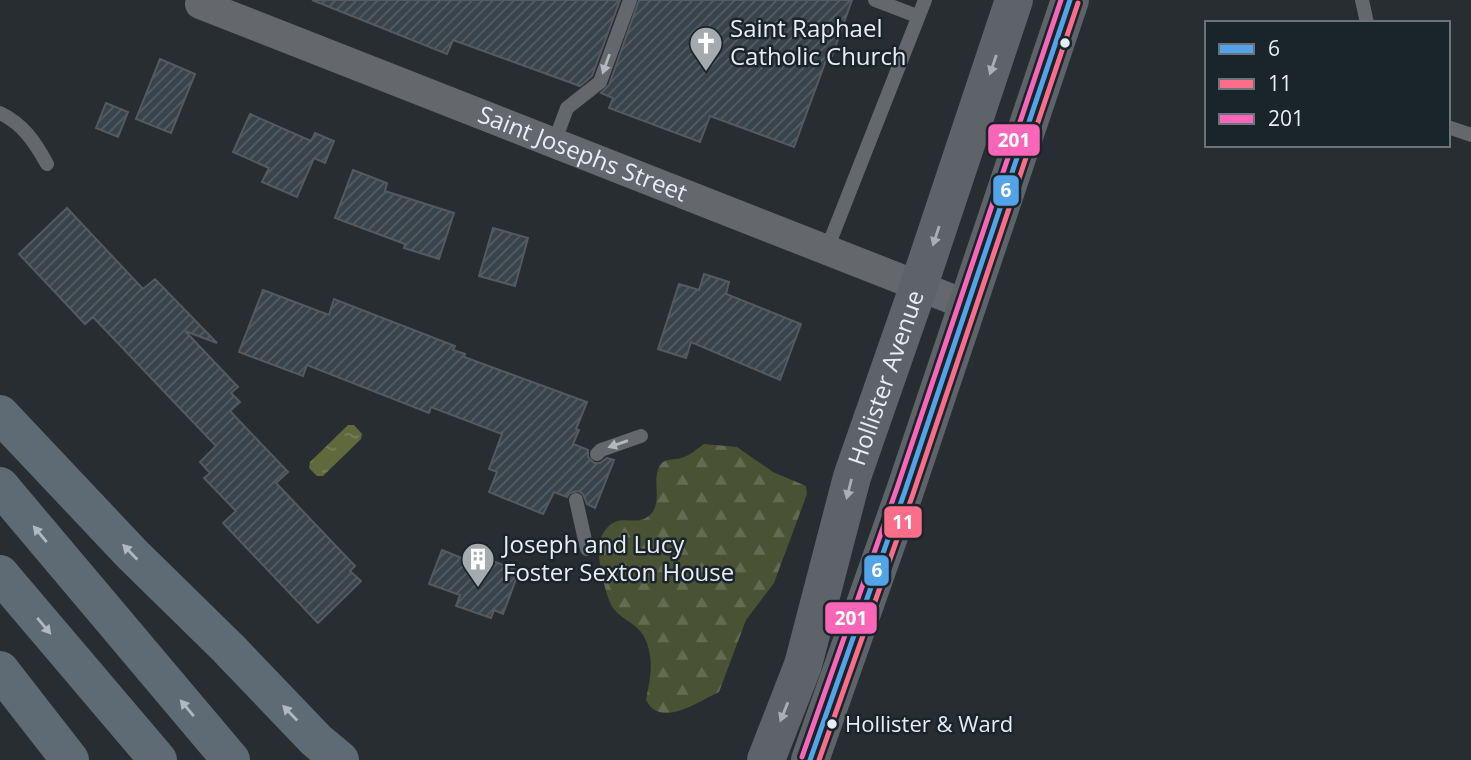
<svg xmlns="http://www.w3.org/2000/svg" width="1471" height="760" viewBox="0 0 1471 760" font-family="'Open Sans',sans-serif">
<defs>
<pattern id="forest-firs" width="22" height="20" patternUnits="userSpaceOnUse" patternTransform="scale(1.75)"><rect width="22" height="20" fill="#4a5234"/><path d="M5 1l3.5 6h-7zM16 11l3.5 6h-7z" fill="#646b52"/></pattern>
<pattern id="water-ripples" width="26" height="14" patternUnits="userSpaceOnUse" patternTransform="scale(1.75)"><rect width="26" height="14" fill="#5f693c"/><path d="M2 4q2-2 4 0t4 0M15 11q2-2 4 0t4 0" fill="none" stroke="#767f59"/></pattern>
<pattern id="building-hatch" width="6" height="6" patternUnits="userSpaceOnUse" patternTransform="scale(1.75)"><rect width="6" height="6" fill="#38434b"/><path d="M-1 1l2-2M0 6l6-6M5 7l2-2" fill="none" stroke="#555e65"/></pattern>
</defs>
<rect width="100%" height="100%" fill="#282d31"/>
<path fill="url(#forest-firs)" d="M 704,444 L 737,447 L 773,472 L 806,486 L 807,494 L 774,583 L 746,620 L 719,692 C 703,699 671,722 653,709 C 650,707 648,703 646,700 C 650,679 654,665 647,643 C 640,623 625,623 614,609 C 606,601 596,553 599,542 C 600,539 604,531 607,528 C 621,512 636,528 650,515 C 664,501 650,478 661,464 C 666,458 675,460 681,458 C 689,456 697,449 704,444 Z"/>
<path fill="url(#water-ripples)" d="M 348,425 L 354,425 L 362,434 L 361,439 L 323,476 L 317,476 L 309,468 L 310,462 Z"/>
<path fill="url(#building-hatch)" stroke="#565a5e" stroke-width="2" d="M 312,0 L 620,0 L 592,76 L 580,86 L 453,40 L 447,54 Z
M 639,0 L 852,0 L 832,56 L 828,55 L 794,147 L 710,116 L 700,142 L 609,108 L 613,98 L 601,93 L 609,85 Z
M 160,59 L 195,74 L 171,133 L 136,119 Z
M 106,103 L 128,112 L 118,137 L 96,128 Z
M 250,114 L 311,141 L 315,133 L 334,141 L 325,163 L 314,158 L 297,197 L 262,182 L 269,168 L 233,152 Z
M 353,170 L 387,183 L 385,191 L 454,213 L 439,259 L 404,248 L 405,244 L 335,218 Z
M 67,208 L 143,289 L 155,279 L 217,343 L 185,331 L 238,387 L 231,393 L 240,402 L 230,411 L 288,472 L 276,483 L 355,566 L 350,571 L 361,581 L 318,623 L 223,523 L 236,511 L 204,478 L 210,473 L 200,462 L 216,446 L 93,317 L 85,324 L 19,254 Z
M 493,228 L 528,238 L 515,286 L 479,276 Z
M 704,274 L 729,282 L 726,294 L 801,324 L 780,380 L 691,342 L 686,358 L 658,349 L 679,284 L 699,290 Z
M 263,290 L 329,315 L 334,299 L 455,346 L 453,350 L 465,354 L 464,357 L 587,402 L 576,429 L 579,430 L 573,444 L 588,450 L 588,457 L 594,463 L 600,463 L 607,458 L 614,460 L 595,508 L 587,504 L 583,494 L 578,491 L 570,493 L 567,497 L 554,492 L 543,514 L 489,492 L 497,472 L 489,469 L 502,434 L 431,407 L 429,413 L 307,365 L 303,376 L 239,352 Z
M 442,550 L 469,561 L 472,553 L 519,571 L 503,614 L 494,610 L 491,618 L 456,606 L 460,595 L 429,584 Z"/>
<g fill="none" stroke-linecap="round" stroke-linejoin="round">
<path stroke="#64686c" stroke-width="14" d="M 875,0 L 917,16
M 1362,0 L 1367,23
M 0,113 C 23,124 35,142 47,164
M 1448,127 L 1471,135
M 554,143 L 567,108 L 600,82 L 630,0
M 827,249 L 925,0
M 597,454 L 601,450 L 641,436
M 576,500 L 587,549"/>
<path stroke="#64686c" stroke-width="30" id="s1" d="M 200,4 L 967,305"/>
<g stroke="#5d6368" stroke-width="38">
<path id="s2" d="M 766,760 L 803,665 L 852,477 L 919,285 L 1014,0"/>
<path d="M 810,760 L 905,491 L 1070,0"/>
</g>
<path stroke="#5f6b74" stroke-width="38" d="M 0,414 L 132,554 L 228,648 L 316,740 L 340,760
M 0,486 L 231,760
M 0,574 L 158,760
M 0,670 L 70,760"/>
<defs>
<path id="bus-1" d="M 810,760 L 905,491 L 1070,0"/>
<path id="bus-2" d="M 819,760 L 913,494 L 1078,3"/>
<path id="bus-3" d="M 802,757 L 897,488 L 1061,0"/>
</defs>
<use href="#bus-1" stroke="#1a242b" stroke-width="10"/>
<use href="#bus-2" stroke="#1a242b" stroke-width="10"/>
<use href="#bus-3" stroke="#1a242b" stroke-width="10"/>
<use href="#bus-1" stroke="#53a3e8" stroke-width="5"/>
<use href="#bus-2" stroke="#fb6d88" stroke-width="5"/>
<use href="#bus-3" stroke="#fa66b7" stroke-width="5"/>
</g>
<defs><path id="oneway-solid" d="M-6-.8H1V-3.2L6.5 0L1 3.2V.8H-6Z" transform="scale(1.75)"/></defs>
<g fill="#b3b8bc">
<use href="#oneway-solid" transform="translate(606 64) rotate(110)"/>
<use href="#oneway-solid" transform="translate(618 444) rotate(161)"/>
</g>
<g fill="#a9afb4">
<use href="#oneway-solid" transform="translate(993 65) rotate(109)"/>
<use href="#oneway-solid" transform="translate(936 236) rotate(108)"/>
<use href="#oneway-solid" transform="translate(849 489) rotate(104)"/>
<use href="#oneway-solid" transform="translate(784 712) rotate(112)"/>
</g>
<g fill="#b1b9c0">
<use href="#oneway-solid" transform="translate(40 534) rotate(-130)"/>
<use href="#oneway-solid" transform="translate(130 552) rotate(-134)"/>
<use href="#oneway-solid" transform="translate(44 626) rotate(50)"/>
<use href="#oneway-solid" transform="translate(187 708) rotate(-130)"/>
<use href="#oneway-solid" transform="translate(290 713) rotate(-134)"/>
</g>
<defs>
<symbol id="church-pin" viewBox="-11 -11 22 30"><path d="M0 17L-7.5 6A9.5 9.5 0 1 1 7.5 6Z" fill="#a4aaae" stroke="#1a242b"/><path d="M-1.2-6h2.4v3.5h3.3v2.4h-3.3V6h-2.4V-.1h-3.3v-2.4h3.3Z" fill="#fff"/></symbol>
<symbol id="building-pin" viewBox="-11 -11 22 30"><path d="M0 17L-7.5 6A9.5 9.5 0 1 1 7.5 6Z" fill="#a4aaae" stroke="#1a242b"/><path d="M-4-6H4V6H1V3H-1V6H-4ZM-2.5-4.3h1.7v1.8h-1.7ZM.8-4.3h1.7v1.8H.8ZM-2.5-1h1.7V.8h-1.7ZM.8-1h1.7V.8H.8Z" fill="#fff"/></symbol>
</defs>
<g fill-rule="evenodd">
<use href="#church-pin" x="687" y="24" width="38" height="52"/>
<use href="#building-pin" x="459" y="540" width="38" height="52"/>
</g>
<g fill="#e7edf2" stroke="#1a242b" stroke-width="2.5">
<circle cx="1065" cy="43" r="6"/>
<circle cx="832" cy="724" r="6"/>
</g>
<g text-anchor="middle" stroke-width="5" stroke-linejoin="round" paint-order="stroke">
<g font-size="22" fill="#e7edf2" stroke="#1a242b" text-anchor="start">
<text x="845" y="732">Hollister &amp; Ward</text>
</g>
<g font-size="24" fill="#e7edf2" stroke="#1a242b" text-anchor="start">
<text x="730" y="37">Saint Raphael<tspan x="730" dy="28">Catholic Church</tspan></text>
<text x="503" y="553">Joseph and Lucy<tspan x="503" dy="28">Foster Sexton House</tspan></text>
</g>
<g font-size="24" fill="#e7edf2" stroke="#1a242b">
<text dy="8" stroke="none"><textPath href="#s1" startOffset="411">Saint Josephs Street</textPath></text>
<text dy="8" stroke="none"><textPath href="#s2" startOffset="401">Hollister Avenue</textPath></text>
</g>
</g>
<g stroke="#1a242b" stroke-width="2.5">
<rect x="987" y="123" width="54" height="34" rx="7" fill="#fa66b7"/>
<rect x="992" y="174" width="28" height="33" rx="7" fill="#53a3e8"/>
<rect x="883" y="505" width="40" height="34" rx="7" fill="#fb6d88"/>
<rect x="863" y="554" width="27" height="33" rx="7" fill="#53a3e8"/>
<rect x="824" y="601" width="54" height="34" rx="7" fill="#fa66b7"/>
</g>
<g font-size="19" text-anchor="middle" font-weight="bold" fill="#fff">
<text x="1014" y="147">201</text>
<text x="1006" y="197">6</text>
<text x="903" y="529">11</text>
<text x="877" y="577">6</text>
<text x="851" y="625">201</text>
</g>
<rect x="1205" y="21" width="245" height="126" fill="#1a242b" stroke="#6c747b" stroke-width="2"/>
<rect x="1219" y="44" width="35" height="10" fill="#53a3e8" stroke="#6c747b" stroke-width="2"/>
<text x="1268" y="56" font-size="21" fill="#e7edf2">6</text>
<rect x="1219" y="79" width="35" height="10" fill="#fb6d88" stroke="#6c747b" stroke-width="2"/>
<text x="1268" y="91" font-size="21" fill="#e7edf2">11</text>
<rect x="1219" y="114" width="35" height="10" fill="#fa66b7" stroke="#6c747b" stroke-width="2"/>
<text x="1268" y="126" font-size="21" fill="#e7edf2">201</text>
</svg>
